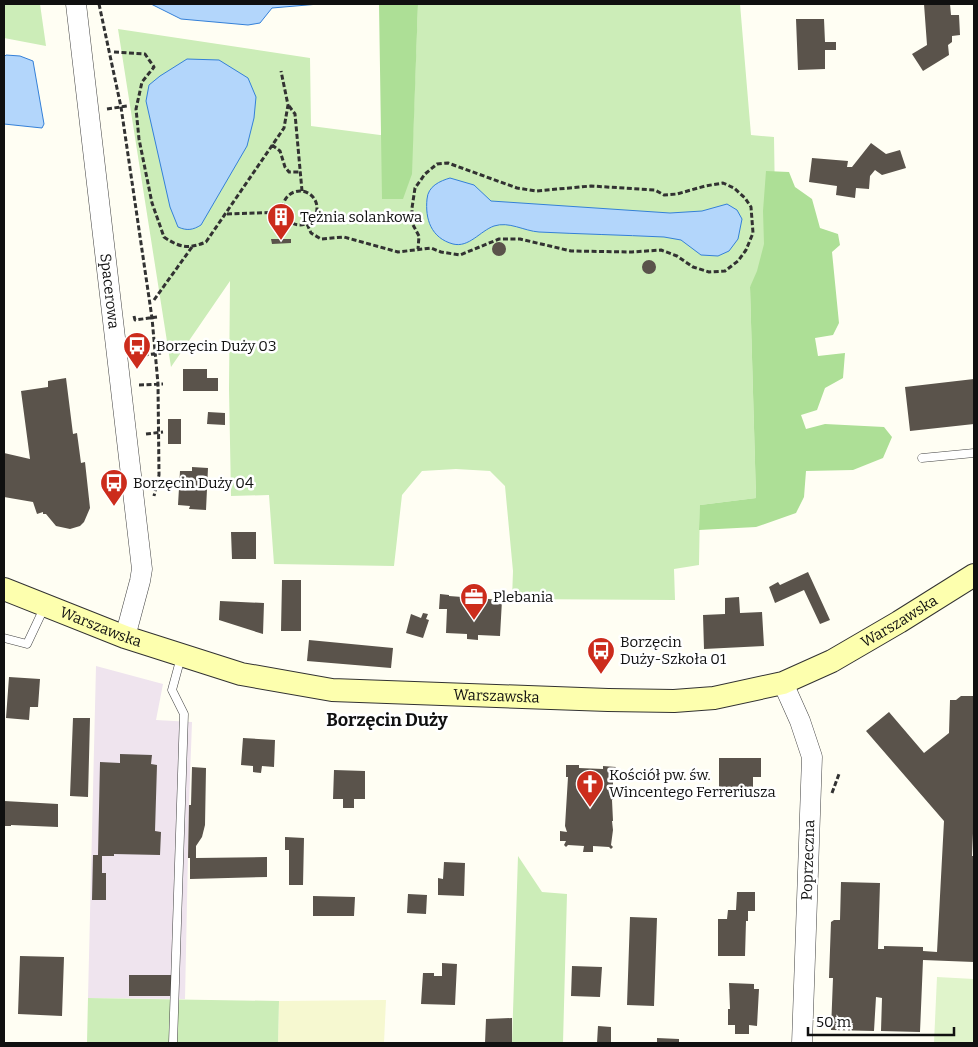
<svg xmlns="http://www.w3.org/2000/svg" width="978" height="1047" viewBox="0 0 978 1047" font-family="Bitter,serif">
<rect width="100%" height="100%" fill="#fffef3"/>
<path fill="#efe4ee" d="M 96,666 L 163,684 L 156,720 L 192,722 L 189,805 L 185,999 L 88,998 Z"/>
<path fill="#f6f8d0" d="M 386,1000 L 384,1043 L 278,1043 L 279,1001 Z"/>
<path fill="#ccedb8" d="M 4,4 L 40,4 L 46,46 L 4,38 Z
M 418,4 L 740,4 L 751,135 L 774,137 L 776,266 L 750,287 L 756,498 L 700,505 L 699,565 L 674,569 L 675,600 L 512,599 L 513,571 L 505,486 L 490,471 L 456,469 L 422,471 L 402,495 L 394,566 L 274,564 L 269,495 L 231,496 L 229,389 L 230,281 L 171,367 L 118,29 L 310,58 L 311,126 L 380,135 L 413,136 Z
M 518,856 L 542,892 L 567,894 L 563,1043 L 512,1043 Z
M 88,998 L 279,1001 L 278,1043 L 87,1043 Z"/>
<path fill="#addf96" d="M 379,4 L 418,4 L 412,174 L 403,199 L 382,199 Z
M 766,171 L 789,172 L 795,187 L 812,199 L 820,228 L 838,234 L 840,245 L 832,252 L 839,323 L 833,335 L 815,338 L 818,356 L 845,353 L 843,378 L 825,388 L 817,410 L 801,415 L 806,429 L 825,424 L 884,427 L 892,437 L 883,458 L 853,470 L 806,471 L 804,497 L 796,513 L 756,527 L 699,530 L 700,505 L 756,498 L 750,287 L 757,271 L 764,244 L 763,211 Z"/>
<path fill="#e0f4cb" d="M 937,977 L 974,979 L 974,1043 L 934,1043 Z"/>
<path fill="#b3d6fb" stroke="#3480d8" d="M 151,4 L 319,4 L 272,8 L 260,23 L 248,25 L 181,19 Z
M 6,55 L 20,56 L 33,61 L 44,124 L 42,128 L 4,124 L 4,57 Z
M 187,59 L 219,60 L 248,78 L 256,97 L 254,118 L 247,146 L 201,225 C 193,230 187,231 178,227 L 170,207 L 146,101 L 149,85 L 160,76 Z
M 450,178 L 474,185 L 491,201 L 670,213 L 702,211 L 727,204 L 737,210 L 742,219 L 738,239 L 729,251 L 718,256 L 701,255 L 681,240 L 664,237 C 622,235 580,234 539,232 C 524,231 509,221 494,226 C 480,231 469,248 453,244 C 431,238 425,219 427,199 C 428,186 440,181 450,178 Z"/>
<path fill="#5a534b" d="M 924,4 L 950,4 L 951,15 L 959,15 L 960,35 L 952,36 L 952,42 L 948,45 L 949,55 L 923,71 L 912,54 L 927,45 Z
M 796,19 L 824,19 L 825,42 L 836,42 L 836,50 L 825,50 L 825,69 L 798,70 Z
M 871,143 L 886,154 L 900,150 L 906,168 L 882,175 L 875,170 L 870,176 L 869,189 L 856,188 L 855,198 L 836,195 L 837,186 L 809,182 L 812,158 L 848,161 L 847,167 L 852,167 Z
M 271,239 L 291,239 L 291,243 L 272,244 Z
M492 249a7 7 0 1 1 14 0a7 7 0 1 1-14 0Z
M642 267a7 7 0 1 1 14 0a7 7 0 1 1-14 0Z
M 183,369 L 207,369 L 207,378 L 218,378 L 218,391 L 183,391 Z
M 66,378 L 73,434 L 77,433 L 81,463 L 85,462 L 90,508 L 84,522 L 80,526 L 70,529 L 56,526 L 46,514 L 43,514 L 43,512 L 37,514 L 33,502 L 4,497 L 4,453 L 30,459 L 21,391 L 48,387 L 48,381 Z
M 974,379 L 974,424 L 910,431 L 905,387 Z
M 208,412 L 225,413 L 225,425 L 207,424 Z
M 168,419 L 181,419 L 181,444 L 168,444 Z
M 192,467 L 208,468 L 206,510 L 189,509 L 190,506 L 178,505 L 180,471 L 192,471 Z
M 231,532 L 256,532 L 256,559 L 232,559 Z
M 808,572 L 830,620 L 820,624 L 804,590 L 775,603 L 769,587 L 778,582 L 780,585 Z
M 282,580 L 301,580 L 301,631 L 281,631 Z
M 440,594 L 449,595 L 449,596 L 502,600 L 500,636 L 478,635 L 478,640 L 467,639 L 467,634 L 446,633 L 447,609 L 439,609 Z
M 739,597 L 740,613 L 762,612 L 764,646 L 704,649 L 703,615 L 725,614 L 725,598 Z
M 220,601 L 264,603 L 263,634 L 219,620 Z
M 423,613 L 428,614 L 426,619 L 429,620 L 423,638 L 406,633 L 411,614 L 421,618 Z
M 309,640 L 393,648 L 391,668 L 307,661 Z
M 9,677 L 40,679 L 38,707 L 30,707 L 29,720 L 6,718 Z
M 961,696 L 974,696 L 974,811 L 972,856 L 974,856 L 974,962 L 923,960 L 920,1032 L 881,1031 L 882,998 L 876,997 L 874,1031 L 831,1030 L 833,978 L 829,978 L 831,922 L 834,920 L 840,920 L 841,882 L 880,883 L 878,949 L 884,949 L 884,946 L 923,947 L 923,951 L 937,952 L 944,821 L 866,731 L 889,712 L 924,753 L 949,733 L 950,700 L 956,700 Z
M 73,718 L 90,718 L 88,797 L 70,796 Z
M 243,738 L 275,740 L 274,767 L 262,766 L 261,773 L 253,772 L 253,766 L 241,765 Z
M 120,754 L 152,755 L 151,764 L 157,765 L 155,831 L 161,832 L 160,855 L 114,854 L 114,856 L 102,856 L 102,873 L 106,873 L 106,900 L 92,900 L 93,855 L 98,855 L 100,762 L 120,763 Z
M 719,758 L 761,758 L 761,777 L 753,777 L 753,787 L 719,787 Z
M 566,765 L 579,765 L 579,768 L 603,769 L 603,766 L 616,767 L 616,779 L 613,779 L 613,787 L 614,790 L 612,798 L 614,798 L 612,800 L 613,821 L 612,821 L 613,830 L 611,845 L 613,847 L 611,849 L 609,847 L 593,846 L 593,852 L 583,852 L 584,846 L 568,845 L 566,847 L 564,845 L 566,841 L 560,841 L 560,831 L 567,832 L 565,826 L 568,777 L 566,777 Z
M 192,767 L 206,768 L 205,825 L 202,837 L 196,846 L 196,858 L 267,857 L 267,877 L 190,879 L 190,858 L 188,858 L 189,805 L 191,805 Z
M 334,770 L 365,771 L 365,799 L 354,799 L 354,808 L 343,808 L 343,799 L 333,799 Z
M 4,801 L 58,804 L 58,827 L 11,825 L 11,826 L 4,826 Z
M 285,837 L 304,838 L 303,885 L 289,885 L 289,850 L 285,850 Z
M 444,862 L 465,863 L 464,896 L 438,895 L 438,878 L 443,879 Z
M 737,892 L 755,892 L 755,911 L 748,911 L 748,921 L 746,921 L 745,956 L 718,956 L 718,919 L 727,919 L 728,910 L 736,910 Z
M 408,894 L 427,895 L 426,914 L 407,913 Z
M 313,896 L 355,897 L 354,916 L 313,916 Z
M 630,917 L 657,918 L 654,1006 L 627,1005 Z
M 20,956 L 64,957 L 62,1016 L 18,1014 Z
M 442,963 L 457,964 L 455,1005 L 421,1004 L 423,973 L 434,973 L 434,976 L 442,976 Z
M 572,966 L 602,967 L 600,997 L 571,996 Z
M 129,975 L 173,975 L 173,996 L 129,996 Z
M 729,983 L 754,984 L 754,989 L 759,989 L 757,1026 L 749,1025 L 749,1034 L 735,1034 L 735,1025 L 728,1025 L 728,1009 L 730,1009 Z
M 512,1018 L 512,1043 L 485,1043 L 486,1019 Z
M 598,1026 L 611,1027 L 611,1043 L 597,1043 Z
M 657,1038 L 679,1039 L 679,1043 L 657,1043 Z"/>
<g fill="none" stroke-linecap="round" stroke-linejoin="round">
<defs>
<path id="service" d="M 922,458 L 974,453
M 4,638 L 27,644 L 44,608
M 173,1043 L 184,714 L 172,690 L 181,657"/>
<g id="tertiary">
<path id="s1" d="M 76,4 L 142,569 L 140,581 L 125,637"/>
<path d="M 783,683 L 800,721 L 812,757 L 802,1043"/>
</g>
<g id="secondary">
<path id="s2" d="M 4,589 L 125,637 L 241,674 L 332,690 L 608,700 L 674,701 L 714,698 L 783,683 L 832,661 L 899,622 L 974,575"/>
</g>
</defs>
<use href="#service" stroke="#434343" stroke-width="9"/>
<use href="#tertiary" stroke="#434343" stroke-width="21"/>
<use href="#secondary" stroke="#323232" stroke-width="24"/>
<path stroke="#323232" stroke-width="3" stroke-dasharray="5 2.5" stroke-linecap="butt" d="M 99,4 L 121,107 L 152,318 L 158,384 L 159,475 L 154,496
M 114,52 L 145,54 L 154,67 L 142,82 L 136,109 L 139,139 L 152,203 L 164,237 C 180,248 189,249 206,242 L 284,128 L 288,105 L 281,71
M 289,106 L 295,114 L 302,191
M 107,109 L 127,106
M 272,145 L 280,151 L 285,167 L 289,172 L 301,172
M283 208a17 17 0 1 1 34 0a17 17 0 1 1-34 0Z
M 227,214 L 284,212
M 307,224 L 311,233 L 321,239 L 344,237 L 398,252 L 431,248 L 441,252 L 460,255 L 499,239 L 520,239 L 571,251 L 632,252 L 661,250 L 677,256 L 693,267 L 709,272 L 725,271 L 738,261 L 746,250 L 753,233 L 751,207 L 745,198 L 734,188 L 723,183 L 705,186 L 677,194 L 664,195 L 655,190 L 591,186 L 536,191 L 517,188 L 448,163 L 437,164 L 425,174 L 415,188 L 412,208 L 412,223 L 419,236 L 418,249
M 154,300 L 192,247
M 134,316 L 135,320 L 157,317
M 136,356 L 161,353
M 139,385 L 163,384
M 146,434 L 163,432
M 832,793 L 839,774"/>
<use href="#service" stroke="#fff" stroke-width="8"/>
<use href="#tertiary" stroke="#fff" stroke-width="20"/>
<use href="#secondary" stroke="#fdffae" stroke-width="22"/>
</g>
<defs>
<symbol id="building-pin" viewBox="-11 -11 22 30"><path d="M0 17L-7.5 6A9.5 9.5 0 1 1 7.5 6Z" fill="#cc2c1c" stroke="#fff"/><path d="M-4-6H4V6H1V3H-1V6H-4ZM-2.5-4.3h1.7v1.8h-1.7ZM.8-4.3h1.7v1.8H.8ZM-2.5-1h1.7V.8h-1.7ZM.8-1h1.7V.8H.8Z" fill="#fff"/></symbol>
<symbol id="bus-pin" viewBox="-11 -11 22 30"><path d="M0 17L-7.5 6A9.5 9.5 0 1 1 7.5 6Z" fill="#cc2c1c" stroke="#fff"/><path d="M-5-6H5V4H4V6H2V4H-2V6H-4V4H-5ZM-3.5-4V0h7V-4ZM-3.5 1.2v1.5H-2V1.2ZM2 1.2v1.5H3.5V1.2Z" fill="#fff"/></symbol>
<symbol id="office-pin" viewBox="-11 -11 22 30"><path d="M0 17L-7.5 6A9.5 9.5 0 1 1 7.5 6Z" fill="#cc2c1c" stroke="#fff"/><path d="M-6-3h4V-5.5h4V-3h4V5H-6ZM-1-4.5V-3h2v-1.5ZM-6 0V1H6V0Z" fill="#fff"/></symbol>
<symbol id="church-pin" viewBox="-11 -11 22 30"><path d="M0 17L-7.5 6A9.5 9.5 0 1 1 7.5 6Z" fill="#cc2c1c" stroke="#fff"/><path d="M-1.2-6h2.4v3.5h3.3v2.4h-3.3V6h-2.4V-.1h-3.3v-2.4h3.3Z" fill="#fff"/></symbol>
</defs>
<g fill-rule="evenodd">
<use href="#building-pin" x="265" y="201" width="32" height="43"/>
<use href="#bus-pin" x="121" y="330" width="32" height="43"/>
<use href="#bus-pin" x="98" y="467" width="32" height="43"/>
<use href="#office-pin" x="458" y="581" width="32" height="43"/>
<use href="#bus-pin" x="585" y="635" width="32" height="43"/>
<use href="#church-pin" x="574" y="768" width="32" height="43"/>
</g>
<g text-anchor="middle" stroke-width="5" stroke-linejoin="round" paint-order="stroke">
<g font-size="15" fill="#101010" stroke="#fff" text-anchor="start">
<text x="300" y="222">Tężnia solankowa</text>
<text x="156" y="351">Borzęcin Duży 03</text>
<text x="133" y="488">Borzęcin Duży 04</text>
<text x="493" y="602">Plebania</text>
<text x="620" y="647">Borzęcin<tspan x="620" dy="17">Duży-Szkoła 01</tspan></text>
<text x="609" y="780">Kościół pw. św.<tspan x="609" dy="17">Wincentego Ferreriusza</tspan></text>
</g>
<g font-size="15" fill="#101010" stroke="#fff">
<text dy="5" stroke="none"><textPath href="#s1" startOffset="289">Spacerowa</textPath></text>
<text dy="5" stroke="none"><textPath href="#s2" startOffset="929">Warszawska</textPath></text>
<text dy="5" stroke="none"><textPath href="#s2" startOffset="104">Warszawska</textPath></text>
<text dy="5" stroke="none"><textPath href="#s2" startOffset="509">Warszawska</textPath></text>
<text transform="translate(808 860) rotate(-88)" y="5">Poprzeczna</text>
</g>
<g font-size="18" font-weight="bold" fill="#101010" stroke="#fff">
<text x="387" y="726">Borzęcin Duży</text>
</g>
</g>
<rect width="978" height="1047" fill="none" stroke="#101010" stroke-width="10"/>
<path d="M808 1027v8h146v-8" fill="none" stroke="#101010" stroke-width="2.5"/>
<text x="816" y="1027" font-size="15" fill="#101010" stroke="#ffffff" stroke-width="4" paint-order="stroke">50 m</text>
</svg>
